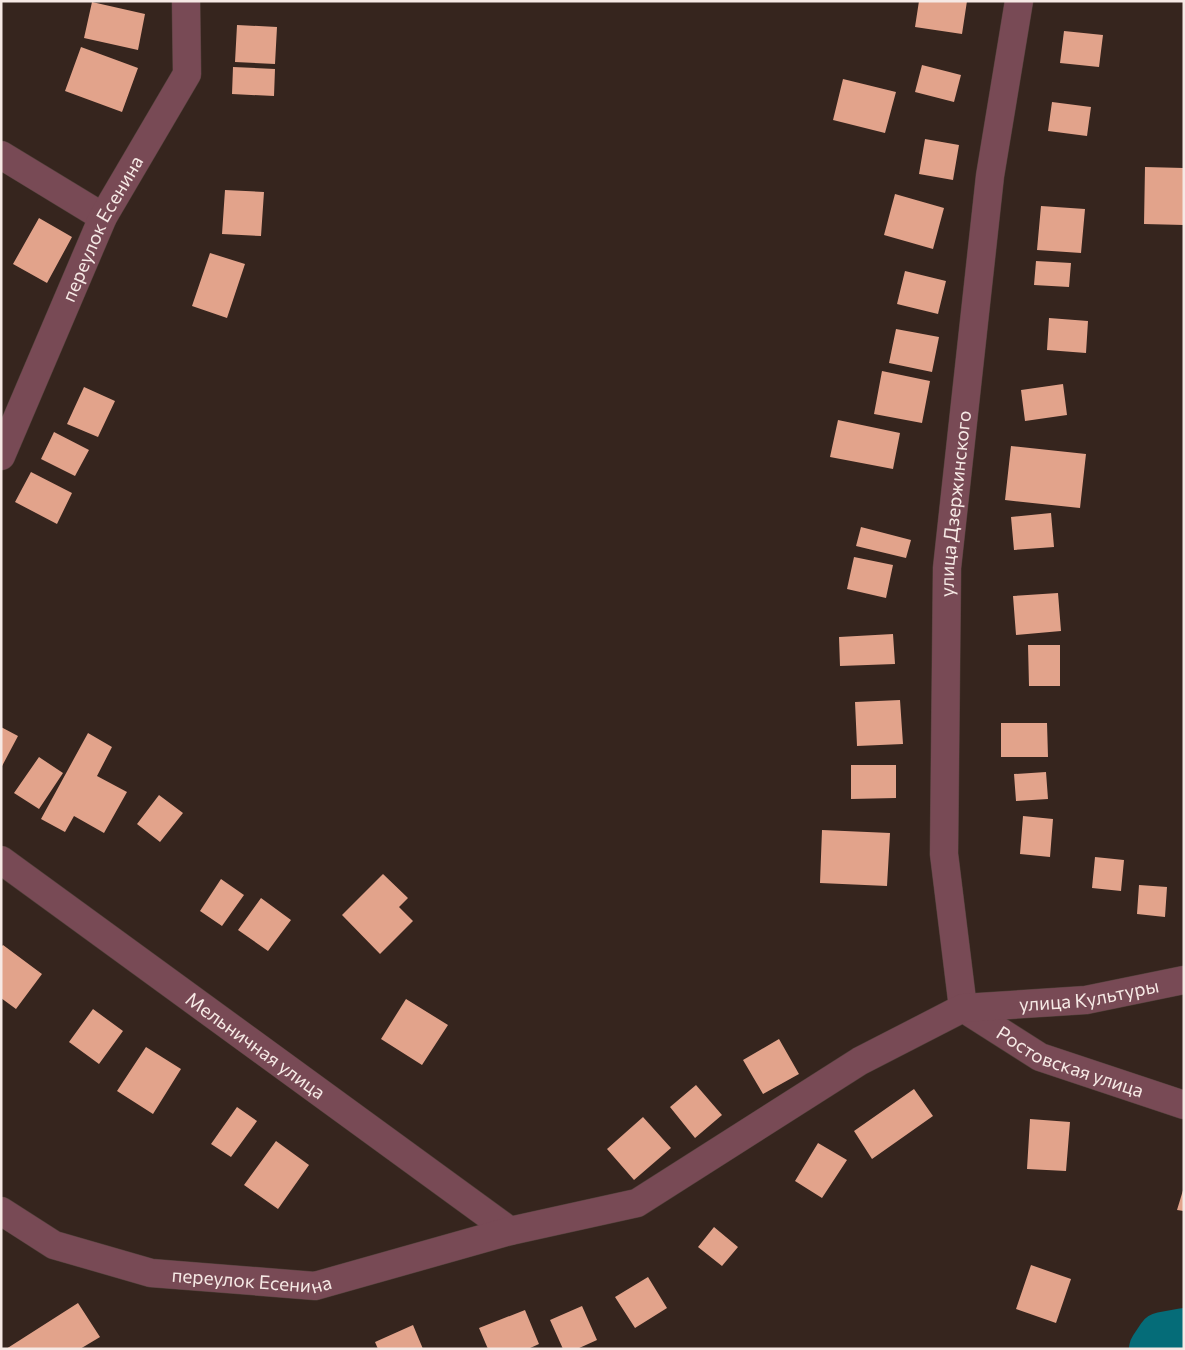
<svg xmlns="http://www.w3.org/2000/svg" width="1185" height="1350" viewBox="0 0 1185 1350" font-family="Commissioner,sans-serif">
<rect width="100%" height="100%" fill="#36251e"/>
<g fill="none" stroke-linecap="round" stroke-linejoin="round">
<path stroke="#056c78" stroke-width="50" d="M 1154,1349 L 1162,1337 L 1184,1333"/>
</g>
<path fill="#e2a38b" d="M 919,1 L 967,1 L 962,34 L 915,27 Z
M 92,2 L 145,14 L 138,50 L 84,38 Z
M 237,25 L 277,27 L 275,64 L 235,62 Z
M 1064,31 L 1103,35 L 1099,67 L 1060,63 Z
M 81,47 L 138,68 L 122,112 L 65,91 Z
M 922,65 L 961,75 L 954,102 L 915,92 Z
M 233,67 L 275,69 L 274,96 L 232,94 Z
M 843,79 L 896,92 L 885,133 L 833,120 Z
M 1052,102 L 1091,107 L 1087,136 L 1048,131 Z
M 925,139 L 959,145 L 953,180 L 919,174 Z
M 1145,167 L 1184,168 L 1184,225 L 1144,224 Z
M 225,190 L 264,192 L 261,236 L 222,234 Z
M 895,194 L 944,208 L 933,249 L 884,235 Z
M 1041,206 L 1085,209 L 1081,253 L 1037,250 Z
M 39,218 L 72,237 L 47,283 L 13,264 Z
M 210,253 L 245,264 L 227,318 L 192,306 Z
M 1036,261 L 1071,263 L 1069,287 L 1034,285 Z
M 905,271 L 946,281 L 938,314 L 897,304 Z
M 1049,318 L 1088,321 L 1086,353 L 1047,350 Z
M 896,329 L 939,337 L 932,372 L 889,363 Z
M 882,371 L 930,381 L 922,423 L 874,414 Z
M 1063,384 L 1067,415 L 1025,421 L 1021,390 Z
M 84,387 L 115,401 L 98,437 L 67,424 Z
M 838,420 L 900,433 L 893,469 L 830,457 Z
M 54,432 L 89,450 L 75,476 L 41,459 Z
M 1011,446 L 1086,454 L 1080,508 L 1005,500 Z
M 31,472 L 72,493 L 57,524 L 15,502 Z
M 1051,513 L 1054,547 L 1014,550 L 1011,517 Z
M 861,527 L 911,540 L 906,558 L 856,546 Z
M 854,557 L 893,565 L 886,598 L 847,589 Z
M 1058,593 L 1061,631 L 1016,635 L 1013,596 Z
M 893,634 L 895,664 L 840,666 L 839,637 Z
M 1028,645 L 1060,645 L 1060,686 L 1029,686 Z
M 900,700 L 903,744 L 857,746 L 855,702 Z
M 1001,723 L 1047,723 L 1048,757 L 1001,757 Z
M 1,727 L 18,736 L 1,768 Z
M 88,733 L 112,747 L 97,776 L 127,792 L 104,833 L 74,816 L 65,832 L 41,819 Z
M 39,757 L 63,773 L 39,809 L 14,793 Z
M 851,765 L 896,765 L 896,798 L 851,799 Z
M 1046,772 L 1048,799 L 1016,801 L 1014,774 Z
M 159,795 L 183,813 L 160,842 L 137,824 Z
M 1023,816 L 1053,819 L 1050,857 L 1020,854 Z
M 822,830 L 890,833 L 887,886 L 820,883 Z
M 1095,857 L 1124,860 L 1121,891 L 1092,888 Z
M 383,874 L 408,898 L 399,907 L 413,921 L 380,954 L 342,915 Z
M 221,879 L 244,895 L 222,926 L 200,911 Z
M 1139,885 L 1167,887 L 1165,917 L 1137,914 Z
M 261,898 L 291,920 L 268,951 L 238,930 Z
M 3,945 L 42,974 L 16,1009 L 1,998 L 1,947 Z
M 406,999 L 448,1025 L 422,1065 L 381,1039 Z
M 93,1009 L 123,1031 L 99,1064 L 69,1042 Z
M 779,1039 L 799,1074 L 763,1094 L 743,1060 Z
M 146,1047 L 181,1069 L 153,1114 L 117,1091 Z
M 696,1085 L 722,1115 L 695,1138 L 670,1107 Z
M 914,1089 L 933,1116 L 872,1159 L 854,1131 Z
M 237,1107 L 257,1121 L 231,1157 L 211,1144 Z
M 643,1117 L 671,1148 L 634,1180 L 607,1149 Z
M 1030,1119 L 1070,1122 L 1066,1171 L 1027,1169 Z
M 276,1141 L 309,1165 L 278,1209 L 244,1185 Z
M 818,1143 L 847,1160 L 822,1198 L 795,1181 Z
M 1184,1187 L 1184,1211 L 1177,1210 Z
M 714,1227 L 738,1247 L 722,1266 L 698,1247 Z
M 1031,1265 L 1071,1279 L 1056,1323 L 1016,1309 Z
M 648,1277 L 667,1308 L 635,1328 L 615,1297 Z
M 78,1303 L 100,1337 L 80,1349 L 6,1349 Z
M 582,1306 L 597,1340 L 577,1349 L 563,1349 L 550,1320 Z
M 525,1310 L 539,1344 L 528,1349 L 488,1349 L 479,1328 Z
M 413,1325 L 423,1349 L 378,1349 L 375,1342 Z"/>
<g fill="none" stroke-linecap="round" stroke-linejoin="round">
<defs>
<g id="minor">
<path d="M 1,155 L 103,217"/>
<path id="s1" d="M 1,456 L 103,217 L 187,74 L 186,1"/>
<path id="s2" d="M 1,860 L 510,1231"/>
<path id="s3" d="M 963,1008 L 944,854 L 947,568 L 990,176 L 1019,1"/>
<path id="s4" d="M 963,1008 L 1040,1057 L 1184,1105"/>
<path id="s5" d="M 1,1211 L 54,1245 L 151,1273 L 315,1286 L 510,1231 L 637,1203 L 860,1061 L 963,1008 L 1086,1000 L 1184,980"/>
</g>
</defs>
<use href="#minor" stroke="#51403a" stroke-width="29"/>
<use href="#minor" stroke="#784a55" stroke-width="28"/>
</g>
<g text-anchor="middle" stroke-width="5" stroke-linejoin="round" paint-order="stroke">
<g font-size="19" fill="#f6e9e5" stroke="#18100d">
<text dy="7" stroke="none"><textPath href="#s1" startOffset="249">переулок Есенина</textPath></text>
<text dy="7" stroke="none"><textPath href="#s3" startOffset="506">улица Дзержинского</textPath></text>
<text dy="7" stroke="none"><textPath href="#s5" startOffset="1168">улица Культуры</textPath></text>
<text dy="7" stroke="none"><textPath href="#s2" startOffset="315">Мельничная улица</textPath></text>
<text dy="7" stroke="none"><textPath href="#s4" startOffset="121">Ростовская улица</textPath></text>
<text dy="7" stroke="none"><textPath href="#s5" startOffset="265">переулок Есенина</textPath></text>
</g>
</g>
<rect width="1185" height="1350" fill="none" stroke="#f6e9e5" stroke-width="5"/>
</svg>
